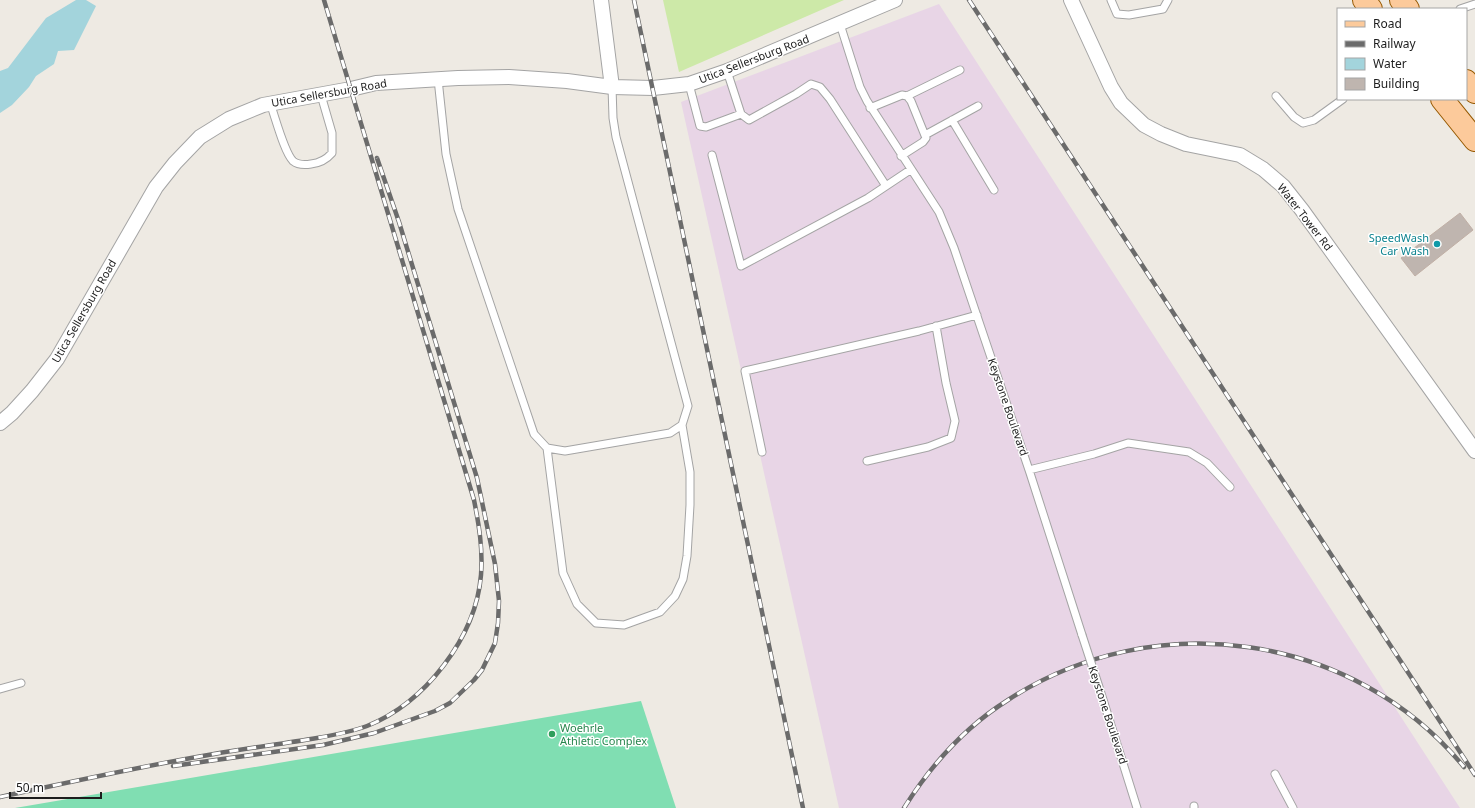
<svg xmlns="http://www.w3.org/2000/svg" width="1475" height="808" viewBox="0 0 1475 808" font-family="'Noto Sans',sans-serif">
<rect width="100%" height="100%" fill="#eeeae3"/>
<path fill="#e8d5e6" d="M 939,4 L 1460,808 L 839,808 L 681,102 Z"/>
<path fill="#cde9a8" d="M 663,0 L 844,0 L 679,72 Z"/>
<path fill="#80deb2" d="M 641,701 L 676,808 L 15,808 Z"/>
<path fill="#a3d4dc" d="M 76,0 L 86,0 L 96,6 L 74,50 L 58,51 L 54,64 L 36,76 L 29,87 L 12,105 L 0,113 L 0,71 L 8,68 L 46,18 Z"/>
<path fill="#bfb5af" stroke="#c0afa5" d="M 1460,213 L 1473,230 L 1415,276 L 1401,258 Z"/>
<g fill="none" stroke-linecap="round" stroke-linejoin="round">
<defs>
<path id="lane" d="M 1111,0 L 1117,14 L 1129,15 L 1163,9 L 1168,0
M 1460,9 L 1475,4
M 840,24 L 860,87 L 867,101 L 939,212 L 954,248 L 1030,473 L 1082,635
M 727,71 L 741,114 L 749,120 L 796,94 L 811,84 L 820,87 L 830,99 L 886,186
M 438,79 L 446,154 L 458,209 L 534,434 L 547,448 L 565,451 L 670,433 L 682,425 L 688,406 L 616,137 L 613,118 L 612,87
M 689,84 L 700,126 L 706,127 L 741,114
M 907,96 L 960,70
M 1276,96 L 1294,117 L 1303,123 L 1314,120 L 1343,99
M 270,103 C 275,116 284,152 293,161 C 298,165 305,165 311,164 C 320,163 326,160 332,153 L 332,133 L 321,95
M 870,108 L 902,95 L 907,96 L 911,101 L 926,138 L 923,142 L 901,156
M 952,120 L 994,190
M 925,135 L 978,106
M 712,155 L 741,266 L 868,198 L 910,170
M 547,448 L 563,573 L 577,604 L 596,623 L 624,625 L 660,612 L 675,596 L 683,579 L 687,556 L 690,505 L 690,472 L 682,425
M 762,452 L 745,371 L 919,331 L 977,315
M 867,461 L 928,447 L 951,438 L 955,421 L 946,383 L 936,326
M 1029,470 L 1094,454 L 1128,443 L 1189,452 L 1207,463 L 1230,487
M 0,689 L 21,683
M 1100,690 L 1137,808
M 1275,774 L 1293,808
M 1194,806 L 1194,808"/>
<path id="street" d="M 601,0 L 612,87
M 1071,0 L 1111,87 L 1121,103 L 1144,125 L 1161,134 L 1186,144 L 1240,155 L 1263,169 L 1283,186 L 1302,210 L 1475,451
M 0,423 L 12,413 L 32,391 L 57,359 L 156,187 L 175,163 L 200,137 L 229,119 L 263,105 L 351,89 L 376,83 L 458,78 L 509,77 L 567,81 L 612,87 L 653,88 L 689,84 L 727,71 L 895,0"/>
<path id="primary" d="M 1364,0 L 1371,9
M 1401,0 L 1408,9
M 1466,81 L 1475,92
M 1442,99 L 1475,140"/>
</defs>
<use href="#lane" stroke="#a4a4a4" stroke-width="9"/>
<use href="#street" stroke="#a4a4a4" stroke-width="16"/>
<use href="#primary" stroke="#965900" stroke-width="24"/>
<use href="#lane" stroke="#fff" stroke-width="7"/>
<use href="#street" stroke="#fff" stroke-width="14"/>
<use href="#primary" stroke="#fcca9b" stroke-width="22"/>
<defs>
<path id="rail" d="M 634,0 L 803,808
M 969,0 L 1475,775
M 173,766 L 323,745 L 374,733 L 435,711 L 450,703 L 474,680 L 482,670 L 495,643 L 498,623 L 499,601 L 495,564 L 477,478 L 399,222 L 377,158
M 0,797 C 71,782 142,766 214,754 C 248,748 282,744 317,738 C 334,735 351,732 367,726 C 425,703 476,637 481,575 C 483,549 479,525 474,500 L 324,0
M 904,808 C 931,765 965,727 1008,700 C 1154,605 1353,632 1464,767"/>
</defs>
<use href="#rail" stroke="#6b6b6b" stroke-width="4.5"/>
<use href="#rail" stroke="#fff" stroke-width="3" stroke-dasharray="9" stroke-linecap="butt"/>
<defs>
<path id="lane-bridge" d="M 1082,635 L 1100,690"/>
</defs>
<use href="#lane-bridge" stroke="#a4a4a4" stroke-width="9" stroke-linecap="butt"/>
<use href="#lane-bridge" stroke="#fff" stroke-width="7"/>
</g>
<circle fill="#0f9aa8" stroke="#fff" stroke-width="1.5" cx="1437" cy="244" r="4"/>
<circle fill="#2e9e5b" stroke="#fff" stroke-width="1.5" cx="552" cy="734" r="4"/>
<g text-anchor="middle" stroke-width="3" stroke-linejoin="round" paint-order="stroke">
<g font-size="11" fill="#1d1d1d" stroke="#fff">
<text transform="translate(754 59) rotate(-21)" y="4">Utica Sellersburg Road</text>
<text transform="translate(329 93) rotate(-10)" y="4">Utica Sellersburg Road</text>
<text transform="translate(1305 217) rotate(52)" y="4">Water Tower Rd</text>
<text transform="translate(84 311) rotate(-60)" y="4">Utica Sellersburg Road</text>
<text transform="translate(1008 407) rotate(71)" y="4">Keystone Boulevard</text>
<text transform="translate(1108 715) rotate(72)" y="4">Keystone Boulevard</text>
</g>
<g font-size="11" fill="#0d838f" stroke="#fff" text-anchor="end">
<text x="1429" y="242">SpeedWash<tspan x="1429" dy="13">Car Wash</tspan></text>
</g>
<g font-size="11" fill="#27864d" stroke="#fff" text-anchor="start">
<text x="560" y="732">Woehrle<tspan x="560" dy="13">Athletic Complex</tspan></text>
</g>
</g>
<rect x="1337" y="8" width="130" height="92" fill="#ffffff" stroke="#a5a5a5"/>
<rect x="1345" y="21" width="20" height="6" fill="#fcca9b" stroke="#a5a5a5"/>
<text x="1373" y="28" font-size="12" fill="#1d1d1d">Road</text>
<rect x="1345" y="41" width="20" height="6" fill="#6b6b6b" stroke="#a5a5a5"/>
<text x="1373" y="48" font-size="12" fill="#1d1d1d">Railway</text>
<rect x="1345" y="58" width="20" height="12" fill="#a3d4dc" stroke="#a5a5a5"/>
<text x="1373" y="68" font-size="12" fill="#1d1d1d">Water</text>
<rect x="1345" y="78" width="20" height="12" fill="#bfb5af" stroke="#a5a5a5"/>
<text x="1373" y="88" font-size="12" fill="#1d1d1d">Building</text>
<path d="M10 792v6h91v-6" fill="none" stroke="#1d1d1d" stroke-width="2"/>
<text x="16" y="792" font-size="12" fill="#1d1d1d" stroke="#ffffff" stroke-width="3" paint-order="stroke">50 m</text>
</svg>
